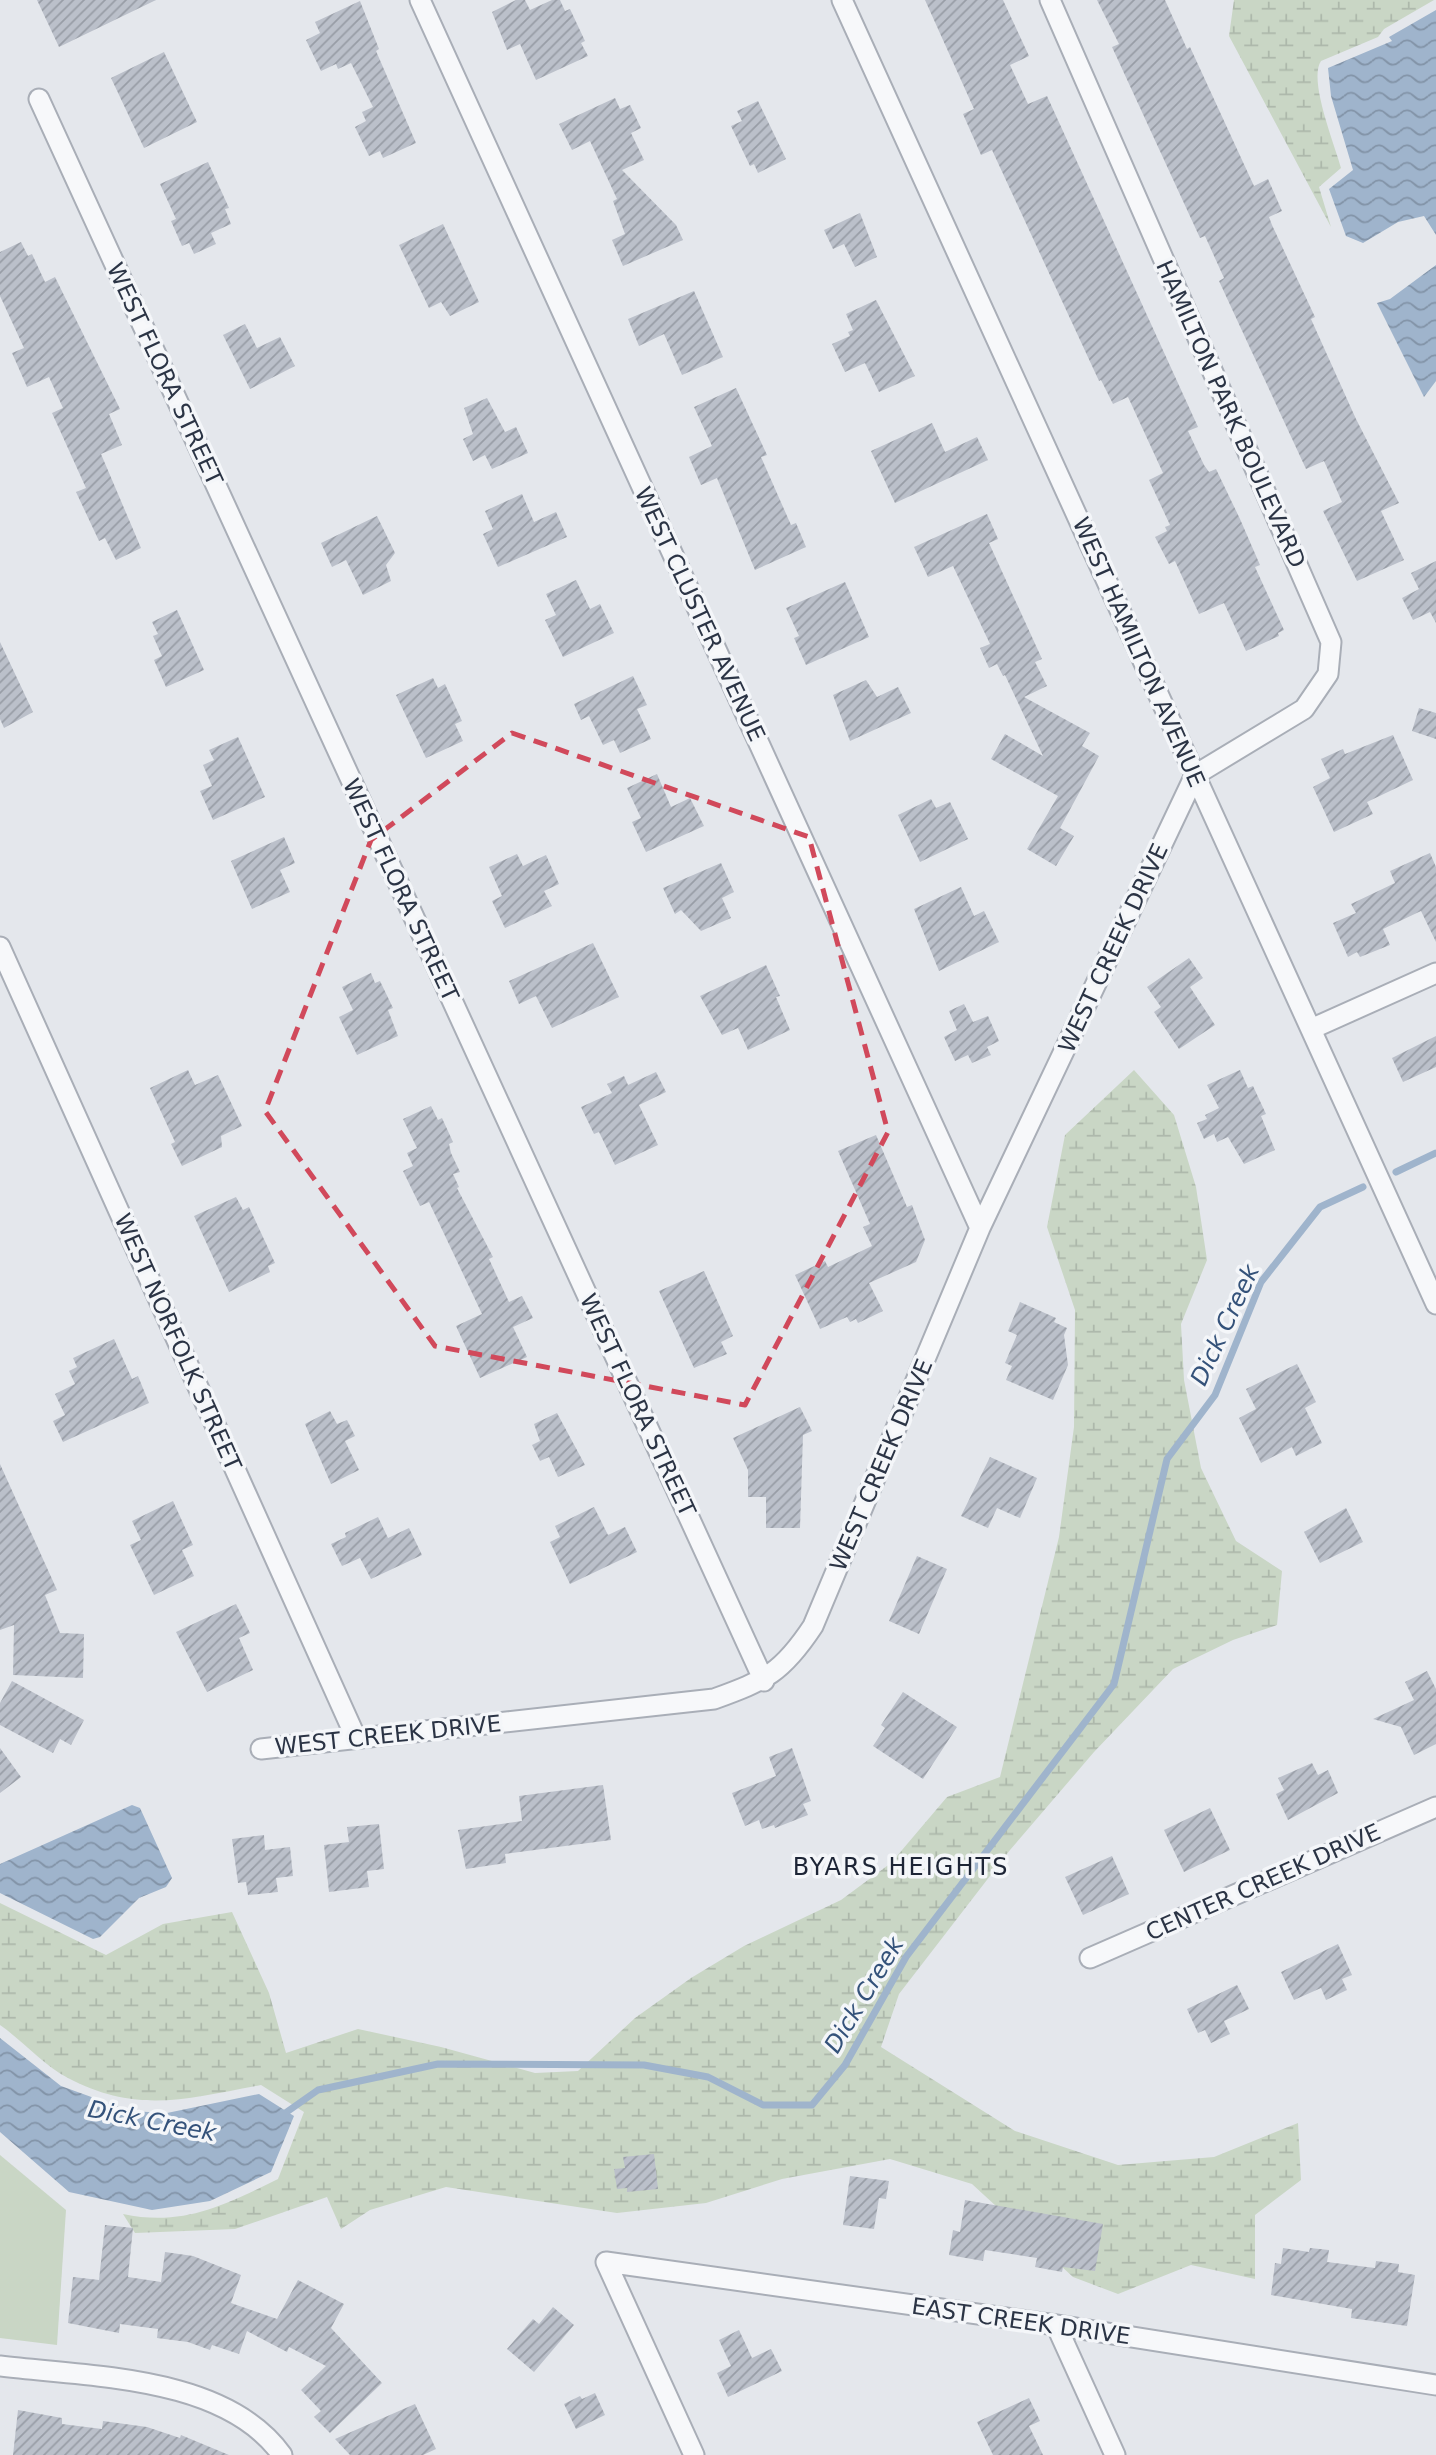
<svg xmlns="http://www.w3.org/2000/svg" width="1436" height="2455" viewBox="0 0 1436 2455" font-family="'DejaVu Sans',sans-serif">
<defs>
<pattern id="wetland-marsh" width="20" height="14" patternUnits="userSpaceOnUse" patternTransform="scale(1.75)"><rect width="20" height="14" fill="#c9d6c5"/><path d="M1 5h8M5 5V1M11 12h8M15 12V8" fill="none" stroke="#adb8ab"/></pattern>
<pattern id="water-waves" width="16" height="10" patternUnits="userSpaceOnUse" patternTransform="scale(1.75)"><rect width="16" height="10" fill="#9fb4cc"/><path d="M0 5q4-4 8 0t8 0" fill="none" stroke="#8293a7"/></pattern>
<pattern id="building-hatch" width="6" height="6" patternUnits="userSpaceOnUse" patternTransform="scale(1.75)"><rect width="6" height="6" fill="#bbc0ca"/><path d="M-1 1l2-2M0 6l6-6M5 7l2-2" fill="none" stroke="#989da6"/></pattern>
</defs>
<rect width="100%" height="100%" fill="#e4e7ec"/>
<path fill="url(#wetland-marsh)" d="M 1234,0 L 1434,0 L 1384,29 L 1378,37 L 1321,61 C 1308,80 1335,145 1341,168 L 1319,187 L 1331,227 L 1229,36 Z
M 1134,1070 L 1174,1115 L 1196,1187 L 1207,1260 L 1181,1324 L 1184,1380 L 1201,1468 L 1236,1541 L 1282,1571 L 1277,1625 L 1233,1640 L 1173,1669 L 1094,1752 L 1010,1850 L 899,1994 L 881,2047 L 1015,2131 L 1118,2165 L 1214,2157 L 1298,2123 L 1301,2180 L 1255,2215 L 1255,2279 L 1191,2265 L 1118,2294 L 1073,2277 L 972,2184 L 890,2159 L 782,2179 L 706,2203 L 617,2213 L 446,2187 L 370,2210 L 341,2229 L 327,2197 L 235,2229 L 135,2233 L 123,2214 C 183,2227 225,2205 278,2179 L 304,2112 L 261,2085 C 189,2098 138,2115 68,2078 C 43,2065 23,2041 0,2025 L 0,1903 L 106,1955 L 163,1924 L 232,1912 L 269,1993 L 286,2053 L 358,2029 L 441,2047 L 535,2073 L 578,2071 L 635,2018 L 691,1978 L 744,1946 L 841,1900 L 891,1863 L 947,1797 L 1000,1777 L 1059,1537 L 1074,1427 L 1075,1310 L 1047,1227 L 1065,1135 Z"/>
<path fill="#c9d6c5" d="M 0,2155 L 66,2210 L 57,2345 L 0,2338 Z"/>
<path fill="url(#water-waves)" d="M 1436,10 L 1436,235 L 1424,216 L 1398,222 L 1363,243 L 1346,236 L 1329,189 L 1353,170 L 1331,96 L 1328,68 L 1392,41 L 1389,37 Z
M 1436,265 L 1436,381 L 1424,397 L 1377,303 L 1390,299 Z
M 132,1805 L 140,1808 L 172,1878 L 166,1887 L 139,1898 L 100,1937 L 93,1939 L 0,1893 L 0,1864 Z
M 0,2038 L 61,2086 L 130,2111 L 167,2113 L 259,2094 L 294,2116 L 271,2172 L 210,2201 L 152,2210 L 69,2192 L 0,2132 Z"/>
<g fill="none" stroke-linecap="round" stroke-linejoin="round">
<path stroke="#9fb4cc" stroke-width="7" d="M 1396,1172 L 1436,1153
M 281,2116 L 318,2090 L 438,2064 L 644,2065 L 708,2077 L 763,2105 L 812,2105 L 845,2065 L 906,1957 L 1114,1684 L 1167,1459 L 1215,1395 L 1261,1282 L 1320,1207 L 1363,1187"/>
</g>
<path fill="url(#building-hatch)" d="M 37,0 L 156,0 L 59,47 Z
M 516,0 L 525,0 L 530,10 L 552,0 L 560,0 L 565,11 L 570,9 L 585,41 L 581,43 L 588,56 L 536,80 L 520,44 L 507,50 L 492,12 Z
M 925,0 L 1003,0 L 1029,56 L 1010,65 L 1028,104 L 1047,96 L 1198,427 L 1188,431 L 1204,465 L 1209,472 L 1216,469 L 1240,519 L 1260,565 L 1255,567 L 1284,630 L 1278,633 L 1279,636 L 1246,651 L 1224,603 L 1199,614 L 1175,561 L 1169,564 L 1155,537 L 1167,531 L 1165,527 L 1170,525 L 1149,480 L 1163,473 L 1128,397 L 1113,404 L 1101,380 L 1099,381 L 992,150 L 981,155 L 963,114 L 974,109 Z
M 1097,0 L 1165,0 L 1187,49 L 1190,47 L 1254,186 L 1268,179 L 1282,211 L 1269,217 L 1272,225 L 1315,317 L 1311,319 L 1356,419 L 1399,503 L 1381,511 L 1404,560 L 1357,581 L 1323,511 L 1342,502 L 1324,461 L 1306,469 L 1219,281 L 1224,278 L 1205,236 L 1200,238 L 1112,47 L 1119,44 Z
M 360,1 L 379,49 L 376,51 L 416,143 L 383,158 L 380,151 L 369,156 L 355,127 L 366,121 L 362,112 L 373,107 L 351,63 L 338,69 L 336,64 L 321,71 L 306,40 L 320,33 L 315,22 Z
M 164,52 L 197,122 L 144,148 L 111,78 Z
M 615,98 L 620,109 L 630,105 L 641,128 L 631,133 L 644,160 L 622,170 L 676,225 L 683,240 L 623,266 L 612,240 L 625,234 L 613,201 L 617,199 L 590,141 L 572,150 L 559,124 Z
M 758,101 L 786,159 L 758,173 L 754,164 L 750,166 L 731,126 L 742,121 L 737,111 Z
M 208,162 L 229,208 L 225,209 L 231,224 L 211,233 L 216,244 L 194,254 L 189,243 L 182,246 L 171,221 L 176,219 L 160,184 Z
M 860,213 L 877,257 L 855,267 L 844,244 L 833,249 L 824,230 Z
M 443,224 L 479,302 L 450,316 L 441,302 L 429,308 L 399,245 Z
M 21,242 L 28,256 L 32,254 L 45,282 L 55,277 L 120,409 L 109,414 L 122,445 L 101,454 L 141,548 L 116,560 L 105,538 L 99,541 L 76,492 L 86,488 L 52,413 L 63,408 L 49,377 L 27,387 L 12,353 L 24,348 L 0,296 L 0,252 Z
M 694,291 L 723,357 L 682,375 L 664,334 L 639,346 L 628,319 Z
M 876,300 L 915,376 L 879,392 L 865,363 L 845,372 L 832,344 L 850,336 L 848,332 L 853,330 L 846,314 Z
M 245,324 L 257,348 L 280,337 L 295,366 L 250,389 L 223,335 Z
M 736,388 L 767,455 L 761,457 L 791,525 L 796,523 L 806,547 L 755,570 L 717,478 L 701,485 L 689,457 L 712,446 L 694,407 Z
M 487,398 L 505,432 L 516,427 L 528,453 L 492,469 L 485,455 L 473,461 L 463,439 L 473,434 L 464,408 Z
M 932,423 L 945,452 L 977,437 L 988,460 L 895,503 L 871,451 Z
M 522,494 L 534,522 L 556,512 L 567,537 L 498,567 L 483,534 L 493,529 L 485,511 Z
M 987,514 L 998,539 L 989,543 L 1042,659 L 1035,662 L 1047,686 L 1024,697 L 1090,733 L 1082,746 L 1099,756 L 1060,828 L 1074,836 L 1056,866 L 1027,849 L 1058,796 L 991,759 L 1005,734 L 1043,756 L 1005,675 L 1003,676 L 997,664 L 989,668 L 980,648 L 990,644 L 953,566 L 928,577 L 914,547 Z
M 377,516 L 395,553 L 386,565 L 391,581 L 363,595 L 346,560 L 332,567 L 321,543 Z
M 1436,561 L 1436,623 L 1430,612 L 1413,620 L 1402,598 L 1419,589 L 1411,573 Z
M 576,580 L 590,609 L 600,604 L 614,633 L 563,657 L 545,620 L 556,615 L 546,594 Z
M 845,582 L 869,637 L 806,665 L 794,638 L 799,636 L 786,608 Z
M 177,610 L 204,670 L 166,687 L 154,660 L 162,656 L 153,636 L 158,634 L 152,622 Z
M 0,642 L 33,712 L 4,728 L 0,719 Z
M 633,676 L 647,705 L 637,709 L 651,739 L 620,753 L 614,740 L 603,745 L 589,716 L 581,720 L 574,704 Z
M 433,678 L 438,688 L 445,684 L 462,721 L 455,724 L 463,741 L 426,758 L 396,695 Z
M 866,680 L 877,697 L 898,687 L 911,713 L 850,741 L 833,695 Z
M 1419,708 L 1436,713 L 1436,739 L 1412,731 Z
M 1393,735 L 1413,780 L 1367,802 L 1373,814 L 1334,832 L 1313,787 L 1330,778 L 1321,759 L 1343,749 L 1345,754 Z
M 238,737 L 265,797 L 213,820 L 200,791 L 212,786 L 203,765 L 214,760 L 209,750 Z
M 657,774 L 671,807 L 690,798 L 704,826 L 646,852 L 632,822 L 641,818 L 627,788 Z
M 931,799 L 936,808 L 950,802 L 968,839 L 920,862 L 898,815 Z
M 284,837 L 295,863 L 280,870 L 290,892 L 252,909 L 231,861 Z
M 1430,853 L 1436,867 L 1436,942 L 1421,911 L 1383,929 L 1390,945 L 1360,957 L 1357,952 L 1348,957 L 1333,923 L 1356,913 L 1351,904 L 1395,883 L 1390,871 Z
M 517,854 L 523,866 L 546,855 L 559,884 L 544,891 L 552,906 L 505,928 L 492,901 L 502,896 L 489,867 Z
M 721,863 L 734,892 L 722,898 L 731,918 L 701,931 L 681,910 L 675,914 L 663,888 Z
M 961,887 L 974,916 L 984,911 L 999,942 L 939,971 L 914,909 Z
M 593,943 L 619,997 L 552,1028 L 536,996 L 519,1004 L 509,981 Z
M 1189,958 L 1203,978 L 1190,987 L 1215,1025 L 1179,1049 L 1154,1012 L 1161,1007 L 1147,987 Z
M 766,965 L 780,996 L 776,997 L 790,1030 L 748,1050 L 738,1028 L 722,1035 L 700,996 Z
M 371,973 L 375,983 L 380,981 L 393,1008 L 388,1010 L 398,1036 L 357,1055 L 339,1017 L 353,1010 L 342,987 Z
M 964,1004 L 973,1022 L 988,1016 L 999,1041 L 987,1047 L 991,1055 L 972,1063 L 968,1055 L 955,1061 L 944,1037 L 957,1030 L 949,1011 Z
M 1436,1036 L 1436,1067 L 1403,1082 L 1392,1058 Z
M 188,1070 L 195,1085 L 218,1075 L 242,1126 L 221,1136 L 222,1147 L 182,1166 L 171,1144 L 175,1142 L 150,1088 Z
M 1240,1070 L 1248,1088 L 1253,1086 L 1266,1114 L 1261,1116 L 1275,1150 L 1244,1164 L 1228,1137 L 1217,1142 L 1214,1134 L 1204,1139 L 1197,1123 L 1207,1119 L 1205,1115 L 1219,1108 L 1207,1085 Z
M 656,1072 L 666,1092 L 639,1105 L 658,1145 L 615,1165 L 599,1132 L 594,1134 L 581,1107 L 612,1093 L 607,1084 L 624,1076 L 628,1085 Z
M 431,1106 L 438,1120 L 442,1118 L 453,1142 L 449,1144 L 451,1153 L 460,1172 L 453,1174 L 459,1187 L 457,1188 L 493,1257 L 489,1259 L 509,1302 L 522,1296 L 533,1318 L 513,1327 L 527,1357 L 480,1378 L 456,1326 L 482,1314 L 429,1202 L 420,1206 L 403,1171 L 413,1166 L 407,1153 L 417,1148 L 403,1119 Z
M 876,1135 L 907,1207 L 912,1205 L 925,1240 L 916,1262 L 869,1283 L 883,1311 L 858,1323 L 856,1319 L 850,1322 L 847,1317 L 820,1329 L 795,1275 L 825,1261 L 828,1267 L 872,1246 L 863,1227 L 870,1224 L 838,1151 Z
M 236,1197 L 243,1210 L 249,1207 L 275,1263 L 268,1266 L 270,1272 L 229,1292 L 194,1216 Z
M 704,1271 L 733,1336 L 721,1342 L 727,1354 L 694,1368 L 659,1291 Z
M 1020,1302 L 1056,1318 L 1054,1322 L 1067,1328 L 1064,1335 L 1068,1365 L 1053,1400 L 1006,1380 L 1012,1366 L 1005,1363 L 1017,1335 L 1008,1331 Z
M 114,1339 L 132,1379 L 138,1376 L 149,1403 L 63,1442 L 53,1421 L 65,1415 L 55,1394 L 75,1384 L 69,1371 L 77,1367 L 73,1358 Z
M 1297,1364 L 1316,1402 L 1305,1408 L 1322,1443 L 1296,1456 L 1292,1447 L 1261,1463 L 1239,1418 L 1256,1409 L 1246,1389 Z
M 800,1407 L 812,1431 L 803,1435 L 800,1528 L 766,1528 L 766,1497 L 748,1497 L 748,1470 L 733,1438 Z
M 330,1411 L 337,1424 L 347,1420 L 355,1436 L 345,1441 L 359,1470 L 331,1484 L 305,1424 Z
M 557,1413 L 585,1465 L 558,1477 L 549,1457 L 540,1461 L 532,1445 L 540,1441 L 534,1424 Z
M 990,1457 L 1037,1478 L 1020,1518 L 997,1508 L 988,1528 L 961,1516 Z
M 0,1464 L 57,1590 L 45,1595 L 60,1633 L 84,1634 L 83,1678 L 13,1675 L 14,1625 L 0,1630 Z
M 173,1501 L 193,1545 L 182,1550 L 194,1576 L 154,1595 L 130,1545 L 141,1540 L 132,1521 Z
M 594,1507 L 608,1535 L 625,1527 L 637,1552 L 570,1584 L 550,1542 L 560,1537 L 555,1526 Z
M 1346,1508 L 1363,1542 L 1320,1563 L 1304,1532 Z
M 378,1517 L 388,1538 L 409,1528 L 422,1555 L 371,1579 L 360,1558 L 342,1566 L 331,1544 L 346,1537 L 345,1533 Z
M 917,1556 L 947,1569 L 919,1634 L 889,1621 Z
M 236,1604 L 250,1633 L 239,1638 L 253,1670 L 207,1692 L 176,1632 Z
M 1427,1671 L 1436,1689 L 1436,1744 L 1414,1755 L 1401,1727 L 1373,1719 L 1414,1700 L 1405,1682 Z
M 12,1681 L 84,1720 L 71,1745 L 60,1739 L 53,1753 L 0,1725 L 0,1703 Z
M 903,1692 L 957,1727 L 923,1779 L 873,1746 L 885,1728 L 881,1725 Z
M 0,1748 L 21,1777 L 0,1793 Z
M 792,1748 L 811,1801 L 803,1804 L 808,1815 L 775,1828 L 774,1825 L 762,1829 L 759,1820 L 745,1826 L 732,1793 L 776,1776 L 769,1757 Z
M 1312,1763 L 1318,1775 L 1328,1770 L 1338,1793 L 1288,1820 L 1276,1794 L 1284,1790 L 1278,1778 Z
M 603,1785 L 611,1840 L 505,1854 L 506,1863 L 466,1869 L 458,1830 L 522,1821 L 519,1796 Z
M 1210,1808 L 1230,1850 L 1184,1872 L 1164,1830 Z
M 379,1824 L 384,1869 L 367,1871 L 369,1887 L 329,1892 L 324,1845 L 349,1842 L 347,1827 Z
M 264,1835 L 265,1850 L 290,1847 L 293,1876 L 276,1878 L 278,1892 L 248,1895 L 246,1882 L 238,1883 L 232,1839 Z
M 1112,1856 L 1129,1894 L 1083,1915 L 1065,1877 Z
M 1338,1944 L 1352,1975 L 1342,1979 L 1347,1990 L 1326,2000 L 1321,1988 L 1294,2000 L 1281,1972 Z
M 1237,1985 L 1249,2009 L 1224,2021 L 1230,2034 L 1211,2043 L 1205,2030 L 1198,2033 L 1187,2009 Z
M 654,2154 L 658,2189 L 627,2192 L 627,2188 L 617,2189 L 614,2169 L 625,2168 L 623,2157 Z
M 850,2176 L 889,2181 L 886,2199 L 879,2198 L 874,2229 L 843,2225 Z
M 965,2200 L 1103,2224 L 1095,2271 L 1063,2267 L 1062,2272 L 1035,2267 L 1037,2258 L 985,2250 L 983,2261 L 949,2255 L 953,2230 L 960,2232 Z
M 105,2225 L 133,2228 L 128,2277 L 161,2282 L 165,2252 L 193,2256 L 241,2275 L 231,2303 L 277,2319 L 298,2280 L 344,2304 L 331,2328 L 382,2383 L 330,2433 L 314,2417 L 321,2411 L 301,2390 L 326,2366 L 289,2347 L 287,2352 L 247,2331 L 239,2354 L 212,2345 L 210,2350 L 188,2342 L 157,2338 L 158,2329 L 120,2324 L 119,2333 L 68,2323 L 73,2277 L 99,2280 Z
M 1283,2248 L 1309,2252 L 1310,2248 L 1329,2250 L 1327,2262 L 1375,2268 L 1376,2261 L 1399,2264 L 1398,2272 L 1415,2275 L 1407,2326 L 1351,2318 L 1352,2309 L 1271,2295 L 1275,2263 L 1281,2264 Z
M 553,2307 L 574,2325 L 534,2372 L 507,2349 L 533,2319 L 539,2324 Z
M 739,2330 L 752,2358 L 771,2349 L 782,2371 L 728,2397 L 717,2373 L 731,2366 L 719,2340 Z
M 595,2393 L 605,2415 L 576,2429 L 564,2404 L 580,2396 L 582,2399 Z
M 1029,2398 L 1040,2421 L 1029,2426 L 1043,2455 L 993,2455 L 977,2422 Z
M 415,2404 L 436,2449 L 423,2455 L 350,2455 L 335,2439 Z
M 18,2410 L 62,2418 L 62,2424 L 102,2429 L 103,2421 L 147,2427 L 180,2438 L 181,2435 L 229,2455 L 13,2455 Z"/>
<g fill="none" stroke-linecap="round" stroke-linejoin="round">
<defs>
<path id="street" d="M 420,0 L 980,1228
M 842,0 L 1436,1304
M 39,99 L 764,1681
M 0,947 L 356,1738
M 1311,1029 L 1436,973
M 261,1749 L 714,1699 C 766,1680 782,1673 813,1626 L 980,1228 L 1195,775 L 1304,709 L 1328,674 L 1331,642 L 1050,0
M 1090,1958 L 1436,1807
M 606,2262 L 1056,2325 L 1436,2385
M 606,2262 L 694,2455
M 1056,2325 L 1115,2455
M 0,2366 C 89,2377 225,2375 282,2455"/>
</defs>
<use href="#street" stroke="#a9aeb7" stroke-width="23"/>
<use href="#street" stroke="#f7f8fa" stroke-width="19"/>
</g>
<path fill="none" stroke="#d1495b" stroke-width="5" stroke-dasharray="14 9" stroke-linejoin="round" d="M 512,733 L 809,837 L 888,1132 L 745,1405 L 435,1346 L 265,1111 L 371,840 Z"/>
<g text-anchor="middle" stroke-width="7" stroke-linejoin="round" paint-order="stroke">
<g font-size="23" fill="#2b3445" stroke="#f4f6f9">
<text transform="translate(165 374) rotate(65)" y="8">WEST FLORA STREET</text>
<text transform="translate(1231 414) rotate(66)" y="8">HAMILTON PARK BOULEVARD</text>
<text transform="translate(700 614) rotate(65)" y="8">WEST CLUSTER AVENUE</text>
<text transform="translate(1139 652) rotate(66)" y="8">WEST HAMILTON AVENUE</text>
<text transform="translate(401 890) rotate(65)" y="8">WEST FLORA STREET</text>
<text transform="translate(1113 948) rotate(-65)" y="8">WEST CREEK DRIVE</text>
<text transform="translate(178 1342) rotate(66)" y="8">WEST NORFOLK STREET</text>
<text transform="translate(638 1405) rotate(65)" y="8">WEST FLORA STREET</text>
<text transform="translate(881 1465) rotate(-67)" y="8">WEST CREEK DRIVE</text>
<text transform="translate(388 1735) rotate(-6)" y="8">WEST CREEK DRIVE</text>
<text transform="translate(1263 1882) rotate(-24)" y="8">CENTER CREEK DRIVE</text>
<text transform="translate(1021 2321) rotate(8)" y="8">EAST CREEK DRIVE</text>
</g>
<g font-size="24" font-style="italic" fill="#34527a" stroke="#f4f6f9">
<text transform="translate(1225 1325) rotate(-65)" y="8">Dick Creek</text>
<text transform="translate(864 1995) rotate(-59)" y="8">Dick Creek</text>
<text transform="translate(152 2121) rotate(11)" y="8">Dick Creek</text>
</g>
<g font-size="24" letter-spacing="2" fill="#1d2536" stroke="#f4f6f9">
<text x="901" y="1875">BYARS HEIGHTS</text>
</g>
</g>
</svg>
